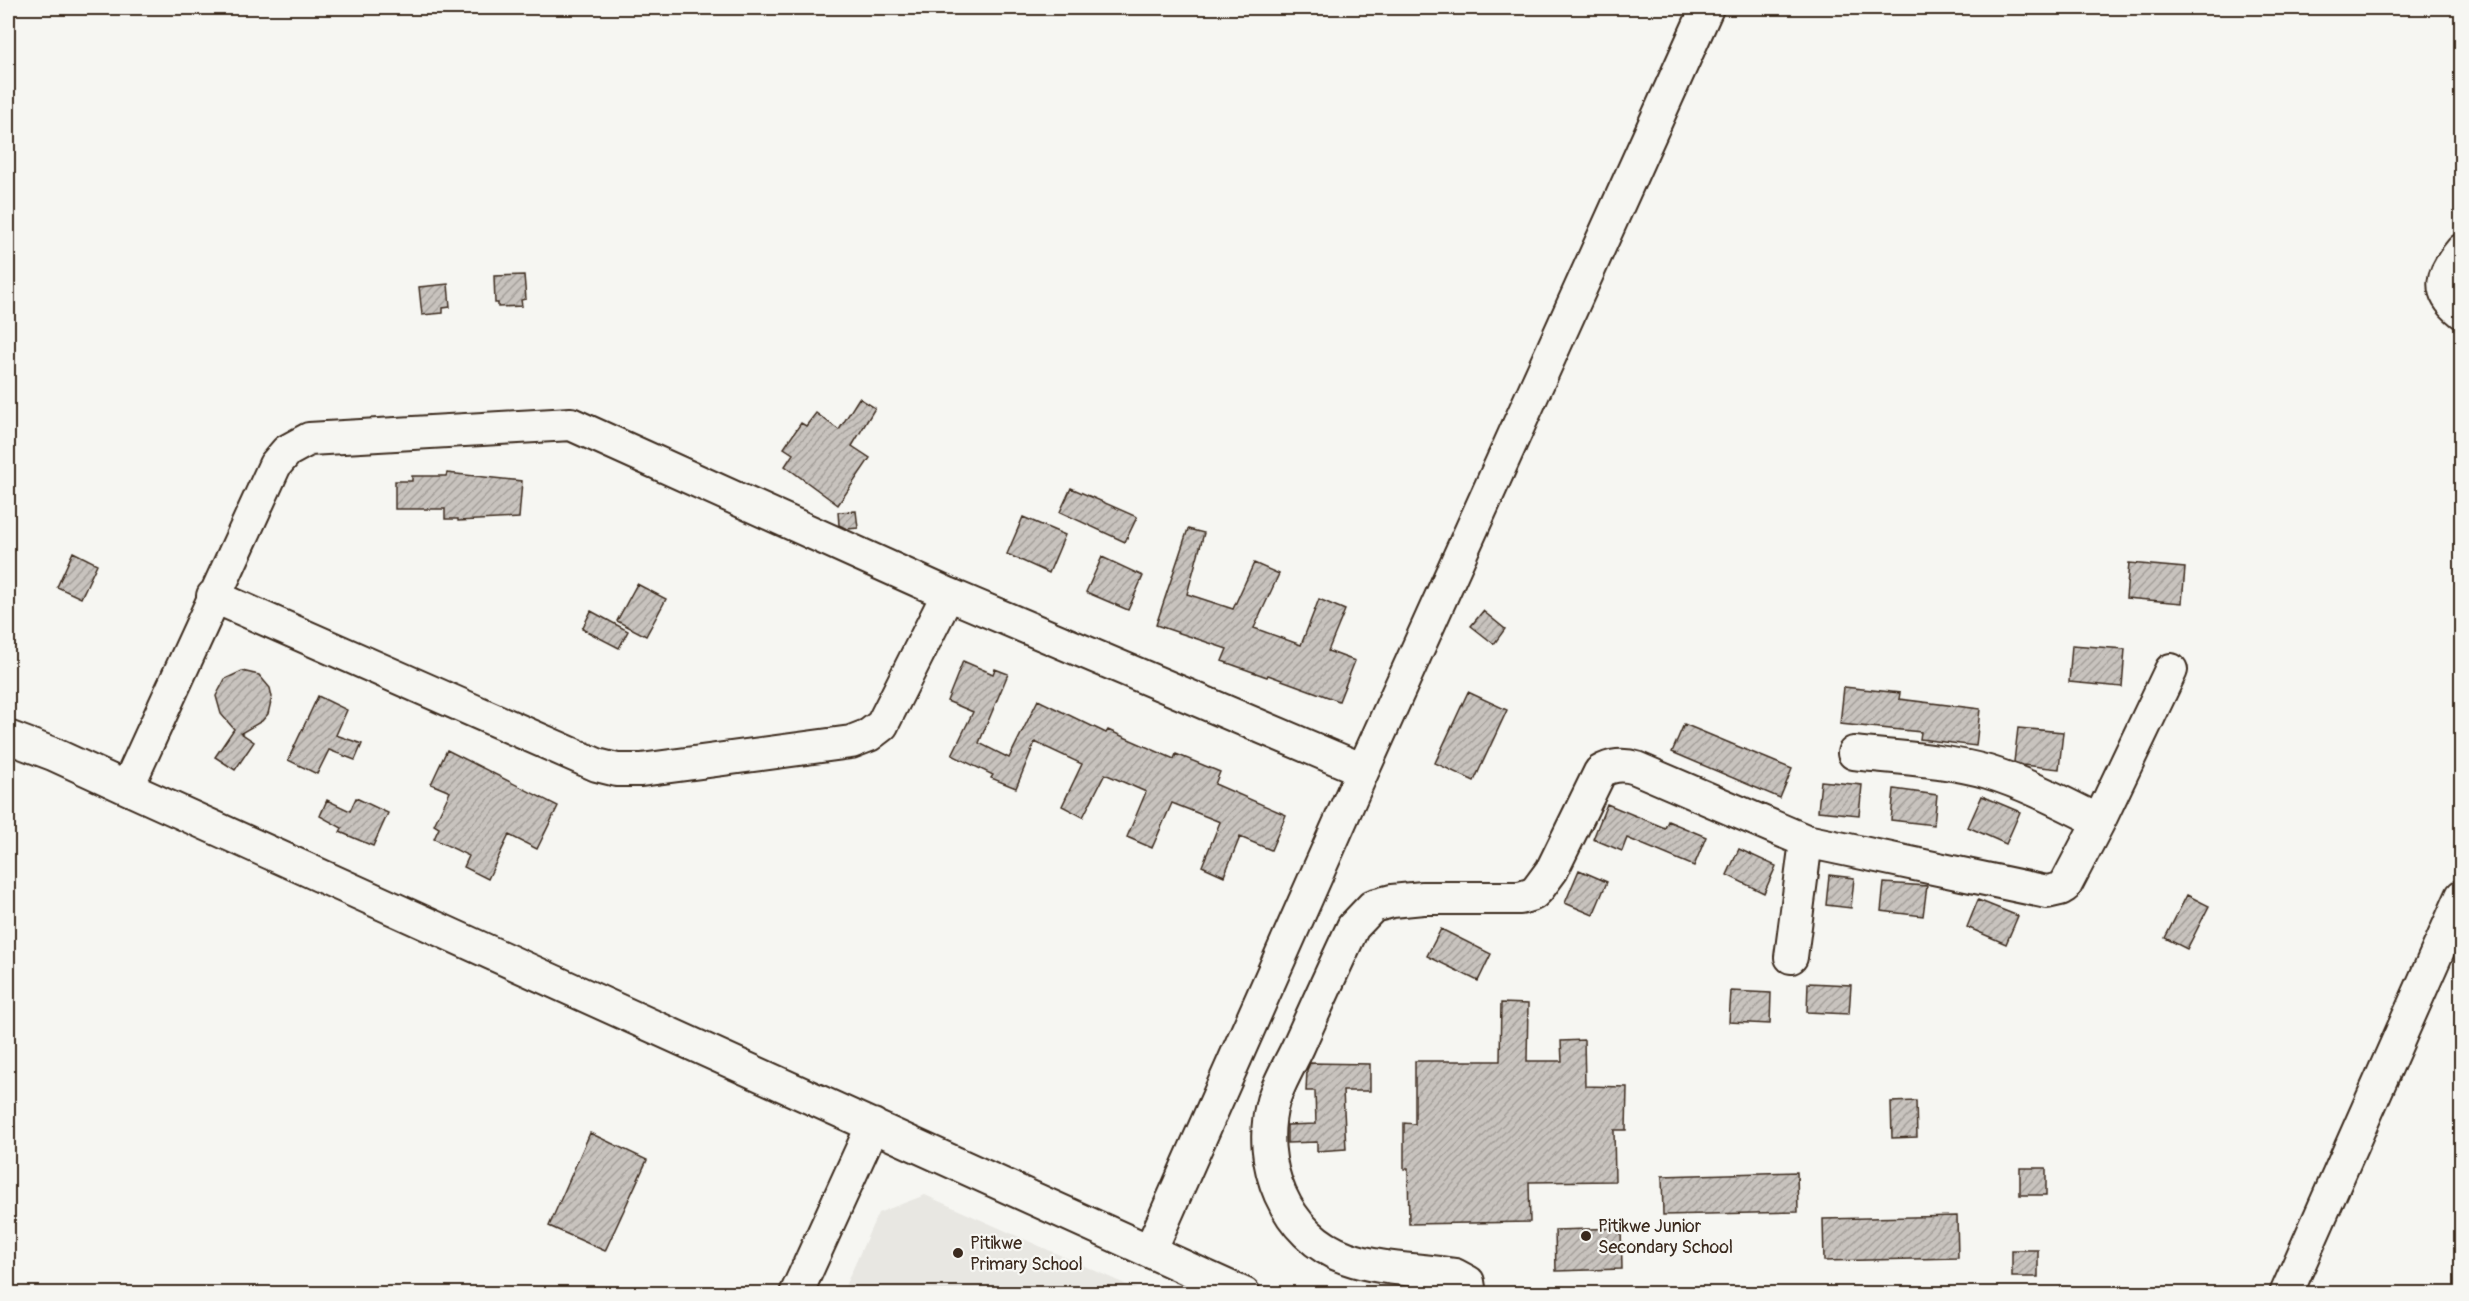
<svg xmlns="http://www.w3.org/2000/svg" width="2469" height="1301" viewBox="0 0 2469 1301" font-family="Pangolin,sans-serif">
<defs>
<pattern id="building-hatch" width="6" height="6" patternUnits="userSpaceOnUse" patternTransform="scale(1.5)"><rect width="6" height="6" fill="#c8c3be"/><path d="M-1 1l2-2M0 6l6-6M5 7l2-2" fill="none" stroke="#a49f9a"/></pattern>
</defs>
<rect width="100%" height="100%" fill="#f6f6f2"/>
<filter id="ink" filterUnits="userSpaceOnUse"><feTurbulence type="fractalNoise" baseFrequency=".0167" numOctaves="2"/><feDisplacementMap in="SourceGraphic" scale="12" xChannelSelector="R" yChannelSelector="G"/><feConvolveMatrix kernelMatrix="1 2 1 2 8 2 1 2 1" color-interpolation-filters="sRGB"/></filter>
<g filter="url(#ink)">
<path fill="#e8e7e2" d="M 925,1195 L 1145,1293 L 842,1293 L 878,1213 Z"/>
<path fill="url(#building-hatch)" stroke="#3b2a1e" stroke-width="1.5" d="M 524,275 L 526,299 L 521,300 L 522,306 L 498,307 L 498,303 L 495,303 L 494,276 Z
M 448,284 L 450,307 L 443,308 L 443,313 L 422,315 L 419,287 Z
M 859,398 L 875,408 L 852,446 L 870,458 L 838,505 L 785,466 L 793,454 L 784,448 L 801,423 L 806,426 L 816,413 L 839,430 Z
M 447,473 L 522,481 L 519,518 L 458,521 L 458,519 L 445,519 L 445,509 L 395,509 L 395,481 L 412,481 L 412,476 L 446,476 Z
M 1071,488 L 1137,517 L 1125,542 L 1060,512 Z
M 856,511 L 858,528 L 847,529 L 839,525 L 838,512 Z
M 1023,517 L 1065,535 L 1049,573 L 1007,554 Z
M 1188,529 L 1204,533 L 1187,594 L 1233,609 L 1254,563 L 1279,574 L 1254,628 L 1301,645 L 1319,599 L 1345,610 L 1328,651 L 1355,661 L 1339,701 L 1268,675 L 1267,677 L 1222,661 L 1227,649 L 1156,625 Z
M 73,552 L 97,564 L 81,598 L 57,587 Z
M 1102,557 L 1143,576 L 1128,610 L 1086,592 Z
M 2129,563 L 2185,568 L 2182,603 L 2126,598 Z
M 637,584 L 666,599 L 646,636 L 617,621 Z
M 591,611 L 628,631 L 619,648 L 582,629 Z
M 1483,611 L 1505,629 L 1494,644 L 1471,626 Z
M 2072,645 L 2125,649 L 2122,687 L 2069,682 Z
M 963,661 L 993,674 L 995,669 L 1008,674 L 979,743 L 1009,758 L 1038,700 L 1106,733 L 1108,730 L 1174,759 L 1176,754 L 1220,772 L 1215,784 L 1286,815 L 1271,850 L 1240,837 L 1224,876 L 1202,866 L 1220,822 L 1172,803 L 1152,848 L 1127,837 L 1146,792 L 1105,774 L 1083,817 L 1062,806 L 1082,764 L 1035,742 L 1016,788 L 991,778 L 993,775 L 952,755 L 973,712 L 947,701 Z
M 242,671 L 259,675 L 270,688 L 272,697 L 268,714 L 262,721 L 241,733 L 254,742 L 235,770 L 215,757 L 234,729 L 221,714 L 216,696 L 225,679 Z
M 1844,687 L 1900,693 L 1899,699 L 1980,709 L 1976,746 L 1920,739 L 1921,732 L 1840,724 Z
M 1468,692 L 1507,710 L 1474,781 L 1435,763 Z
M 318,696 L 347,710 L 336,735 L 362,744 L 355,760 L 329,750 L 317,774 L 288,760 Z
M 1684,724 L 1792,769 L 1780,798 L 1672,752 Z
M 2018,728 L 2063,732 L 2059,769 L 2022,765 L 2014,762 Z
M 447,750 L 558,806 L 537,849 L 509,835 L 488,879 L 464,867 L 469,856 L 434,839 L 439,828 L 434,825 L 450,792 L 431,784 Z
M 1821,781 L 1862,785 L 1859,815 L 1818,811 Z
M 1894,789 L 1937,795 L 1934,825 L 1891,820 Z
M 1982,796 L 2020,812 L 2006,844 L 1968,827 Z
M 356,798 L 388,813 L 373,846 L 340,832 L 342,828 L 320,816 L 327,800 L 350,811 Z
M 1607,804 L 1665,828 L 1668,821 L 1706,837 L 1694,866 L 1627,838 L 1622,851 L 1593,839 Z
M 1739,849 L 1776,866 L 1764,893 L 1727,875 Z
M 1579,870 L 1607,882 L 1593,915 L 1565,903 Z
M 1829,875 L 1854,878 L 1851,908 L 1826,905 Z
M 1884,883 L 1927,886 L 1923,916 L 1881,911 Z
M 2187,895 L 2209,906 L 2187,949 L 2165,938 Z
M 1978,900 L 2018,916 L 2006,944 L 1967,927 Z
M 1441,929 L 1491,954 L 1478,981 L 1427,956 Z
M 1808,983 L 1851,985 L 1849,1014 L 1807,1012 Z
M 1731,991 L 1771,993 L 1770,1024 L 1729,1022 Z
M 1501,1003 L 1528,1004 L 1527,1061 L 1562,1061 L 1561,1041 L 1584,1040 L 1585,1086 L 1627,1087 L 1626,1130 L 1614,1130 L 1615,1181 L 1529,1182 L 1530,1222 L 1409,1224 L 1408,1169 L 1404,1169 L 1404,1123 L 1415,1124 L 1415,1061 L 1500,1061 Z
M 1310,1063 L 1370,1064 L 1370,1091 L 1343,1091 L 1346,1149 L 1317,1151 L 1317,1142 L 1287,1143 L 1287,1125 L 1316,1124 L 1315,1091 L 1306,1091 L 1307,1070 Z
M 1916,1101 L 1917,1137 L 1892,1138 L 1891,1102 Z
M 590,1133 L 647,1160 L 605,1251 L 549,1226 Z
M 2020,1168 L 2046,1168 L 2046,1195 L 2020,1195 Z
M 1797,1172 L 1798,1212 L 1663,1215 L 1662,1176 Z
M 1957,1216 L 1958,1258 L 1824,1261 L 1823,1219 Z
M 1621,1228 L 1622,1269 L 1556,1271 L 1555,1230 Z
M 2012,1250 L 2038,1250 L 2038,1277 L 2012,1277 Z"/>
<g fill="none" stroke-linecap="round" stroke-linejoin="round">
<defs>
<path id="minor" d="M 2462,250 C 2442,274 2435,291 2462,312
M 213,596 L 597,765 L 617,770 L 641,770 L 851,742 L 869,735 L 882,725 L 948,594
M 8,737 L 53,754 L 127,788 L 1244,1294
M 1854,753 C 1898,758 1946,760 1988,772 C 2027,784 2063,803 2099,821
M 127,788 L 275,465 L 287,451 L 309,439 L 571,424 L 948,594 L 1363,770
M 1791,957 L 1806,841
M 1150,1251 L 1363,770 L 1707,8
M 796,1294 L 873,1125
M 1470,1294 L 1468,1282 L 1455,1275 C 1420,1269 1381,1270 1347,1258 C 1285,1237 1256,1162 1273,1101 C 1279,1082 1290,1064 1298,1047 C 1316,1007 1334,967 1353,927 L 1373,906 L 1392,901 L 1423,898 L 1520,898 L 1533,894 L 1538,889 L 1552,870 L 1600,772 C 1611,765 1624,764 1636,768 L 1806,841 L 2047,892 L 2060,889 L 2065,886 L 2099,821 L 2171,670
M 2286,1294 L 2462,896"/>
</defs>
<use href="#minor" stroke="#3b2a1e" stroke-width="36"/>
<use href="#minor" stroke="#f6f6f2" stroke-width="32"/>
</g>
</g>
<g fill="#3b2a1e" stroke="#f6f6f2" stroke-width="2">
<circle cx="1586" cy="1236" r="6"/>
<circle cx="958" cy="1253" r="6"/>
</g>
<g text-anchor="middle" stroke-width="4.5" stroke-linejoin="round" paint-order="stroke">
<g font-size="18" fill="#3b2a1e" stroke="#f6f6f2" text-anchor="start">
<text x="1598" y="1232">Pitikwe Junior<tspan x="1598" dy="21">Secondary School</tspan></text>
<text x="970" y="1249">Pitikwe<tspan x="970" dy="21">Primary School</tspan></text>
</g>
</g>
<rect width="2469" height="1301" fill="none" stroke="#f6f6f2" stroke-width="30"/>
<rect x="15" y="15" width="2439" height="1271" fill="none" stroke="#3b2a1e" stroke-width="2" filter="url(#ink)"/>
</svg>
